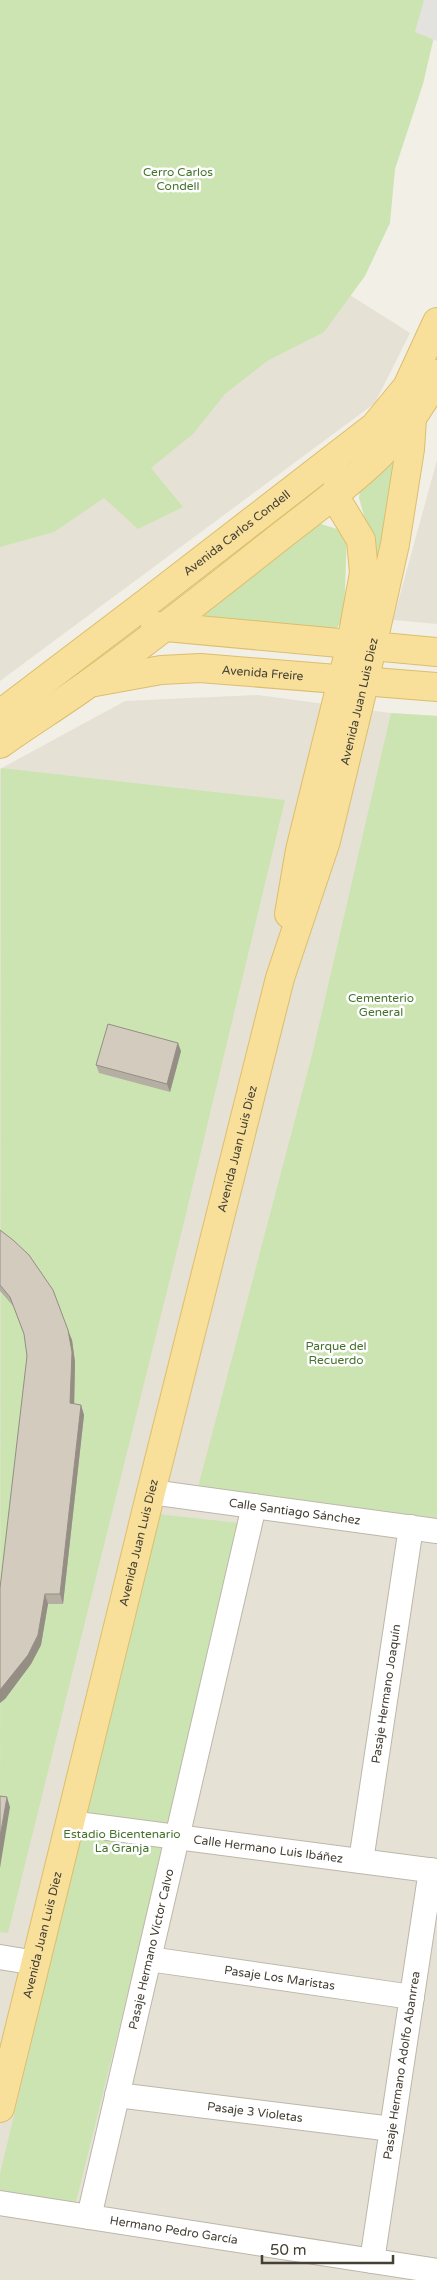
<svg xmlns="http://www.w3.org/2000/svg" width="437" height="2280" viewBox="0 0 437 2280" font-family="'Varela Round',sans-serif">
<rect width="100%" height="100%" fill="#f2efe7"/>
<path fill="#e6e1d5" d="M 334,285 L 410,333 L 375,403 L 0,681 L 0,530 Z
M 437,460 L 437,624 L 393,620 Z
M 258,695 L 391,713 L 437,716 L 437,2280 L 0,2280 L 0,769 L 125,701 Z"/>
<path fill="#cce4b2" d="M 0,0 L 437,0 L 437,24 L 423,84 L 395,169 L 390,223 L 365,276 L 324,332 L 267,361 L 225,394 L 193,434 L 151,468 L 183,507 L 138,529 L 104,498 L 54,532 L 0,547 Z
M 397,457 L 378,585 L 370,537 L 359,498 L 360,491 Z
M 311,521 L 347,532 L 344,618 L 336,629 L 197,615 Z
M 391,713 L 437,716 L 437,1518 L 198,1487 L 312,1055 Z
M 1,768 L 285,800 L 185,1218 L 8,1933 L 0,1932 Z
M 157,1514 L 239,1523 L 163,1851 L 75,2206 L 0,2196 L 0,2174 Z"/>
<path fill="#e4e2df" d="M 424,0 L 437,0 L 437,41 L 415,32 Z"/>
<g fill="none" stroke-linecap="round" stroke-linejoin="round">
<defs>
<g id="minor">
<path id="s1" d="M 151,1492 L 437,1531"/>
<path id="s2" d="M 70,1823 L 437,1871"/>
<path id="s3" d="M 361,1861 L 411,1527"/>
<path d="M 0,1957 L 36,1963"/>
<path id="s4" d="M 149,1959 L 412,1997"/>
<path id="s5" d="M 117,2095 L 392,2129"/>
<path id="s6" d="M 0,2203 L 437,2271"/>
<path id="s7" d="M 89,2217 L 254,1506"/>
<path id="s8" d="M 372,2261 L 431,1870"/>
</g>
<g id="major">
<path d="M 155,626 L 437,652"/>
<path id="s9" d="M 95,682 L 161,670 L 200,668 L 437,687"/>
<path id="s10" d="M 0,714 L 145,604 L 375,426 L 407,387 L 437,322"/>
<path d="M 0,744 C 29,723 59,705 88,684 C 151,639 211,591 272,543 C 332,495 406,448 437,374"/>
<path d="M 289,914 L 300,850 L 351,644 L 364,573 L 361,540 L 338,502 L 338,475"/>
<path id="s11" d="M 0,2108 L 151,1492 L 280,978 L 326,841 L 361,696 L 395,544 L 410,449 L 412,419"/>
</g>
</defs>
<use href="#minor" stroke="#bdb7aa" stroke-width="26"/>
<use href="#major" stroke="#dcbe6b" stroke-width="30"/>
<use href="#minor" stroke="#fff" stroke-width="24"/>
<use href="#major" stroke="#f8e09b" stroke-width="28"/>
</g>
<path fill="#b5afa3" d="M 181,1051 L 170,1092 L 99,1073 L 96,1065 Z
M 0,1230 L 72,1340 L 75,1362 L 74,1404 L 81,1405 L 84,1415 L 63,1604 L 48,1604 L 41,1645 L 31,1664 L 5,1699 L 27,1356 L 25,1335 L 14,1307 L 0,1291 Z"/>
<path fill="#948e84" d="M 178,1043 L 181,1051 L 170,1092 L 167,1084 Z
M 68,1330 L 72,1340 L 75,1362 L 74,1413 L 70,1403 Z
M 81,1405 L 84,1415 L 63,1604 L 60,1594 Z
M 45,1594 L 48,1604 L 41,1645 L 31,1664 L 5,1699 L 0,1703 L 0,1690 Z
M 7,1797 L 10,1807 L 0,1868 L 0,1837 Z"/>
<path fill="#d3cbbd" stroke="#948e84" d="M 108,1024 L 178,1043 L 167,1084 L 96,1065 Z
M 0,1230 L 13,1240 L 29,1255 L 53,1290 L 68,1330 L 72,1352 L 70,1403 L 81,1405 L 60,1594 L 45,1594 L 38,1635 L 28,1655 L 0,1690 L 0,1588 L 27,1356 L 24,1334 L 10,1297 L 0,1285 Z
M 0,1796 L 7,1797 L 0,1837 Z"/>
<g text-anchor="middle" stroke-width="5" stroke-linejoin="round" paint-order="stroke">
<g font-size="12" fill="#45732d" stroke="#fff">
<text x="178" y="176">Cerro Carlos<tspan x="178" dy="14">Condell</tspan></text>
<text x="381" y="1002">Cementerio<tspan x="381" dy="14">General</tspan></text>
<text x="336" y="1350">Parque del<tspan x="336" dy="14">Recuerdo</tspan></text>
<text x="122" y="1838">Estadio Bicentenario<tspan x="122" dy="14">La Granja</tspan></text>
</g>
<g font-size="12" fill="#454036" stroke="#fff">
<text dy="4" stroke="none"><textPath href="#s10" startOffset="298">Avenida Carlos Condell</textPath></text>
<text dy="4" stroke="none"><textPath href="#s9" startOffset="169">Avenida Freire</textPath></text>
<text dy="4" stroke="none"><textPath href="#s11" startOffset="1452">Avenida Juan Luis Diez</textPath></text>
<text dy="4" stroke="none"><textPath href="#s11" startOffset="988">Avenida Juan Luis Diez</textPath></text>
<text dy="4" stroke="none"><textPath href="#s1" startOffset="145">Calle Santiago Sánchez</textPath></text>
<text dy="4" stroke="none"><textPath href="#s11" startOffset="582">Avenida Juan Luis Diez</textPath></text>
<text dy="4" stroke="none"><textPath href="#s3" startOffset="169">Pasaje Hermano Joaquín</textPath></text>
<text dy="4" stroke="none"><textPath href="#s2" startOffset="200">Calle Hermano Luis Ibáñez</textPath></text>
<text dy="4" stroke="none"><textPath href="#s11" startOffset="178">Avenida Juan Luis Diez</textPath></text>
<text dy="4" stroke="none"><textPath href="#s7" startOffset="275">Pasaje Hermano Víctor Calvo</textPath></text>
<text dy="4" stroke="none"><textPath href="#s4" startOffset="132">Pasaje Los Maristas</textPath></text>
<text dy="4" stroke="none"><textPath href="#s8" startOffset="198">Pasaje Hermano Adolfo Abanrrea</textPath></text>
<text dy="4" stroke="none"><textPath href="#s5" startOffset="139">Pasaje 3 Violetas</textPath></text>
<text dy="4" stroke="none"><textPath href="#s6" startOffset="176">Hermano Pedro García</textPath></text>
</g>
</g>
<path d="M262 2255v8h131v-8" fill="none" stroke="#454036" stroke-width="2.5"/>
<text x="270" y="2255" font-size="15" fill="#454036" stroke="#ffffff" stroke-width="4" paint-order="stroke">50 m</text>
</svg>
